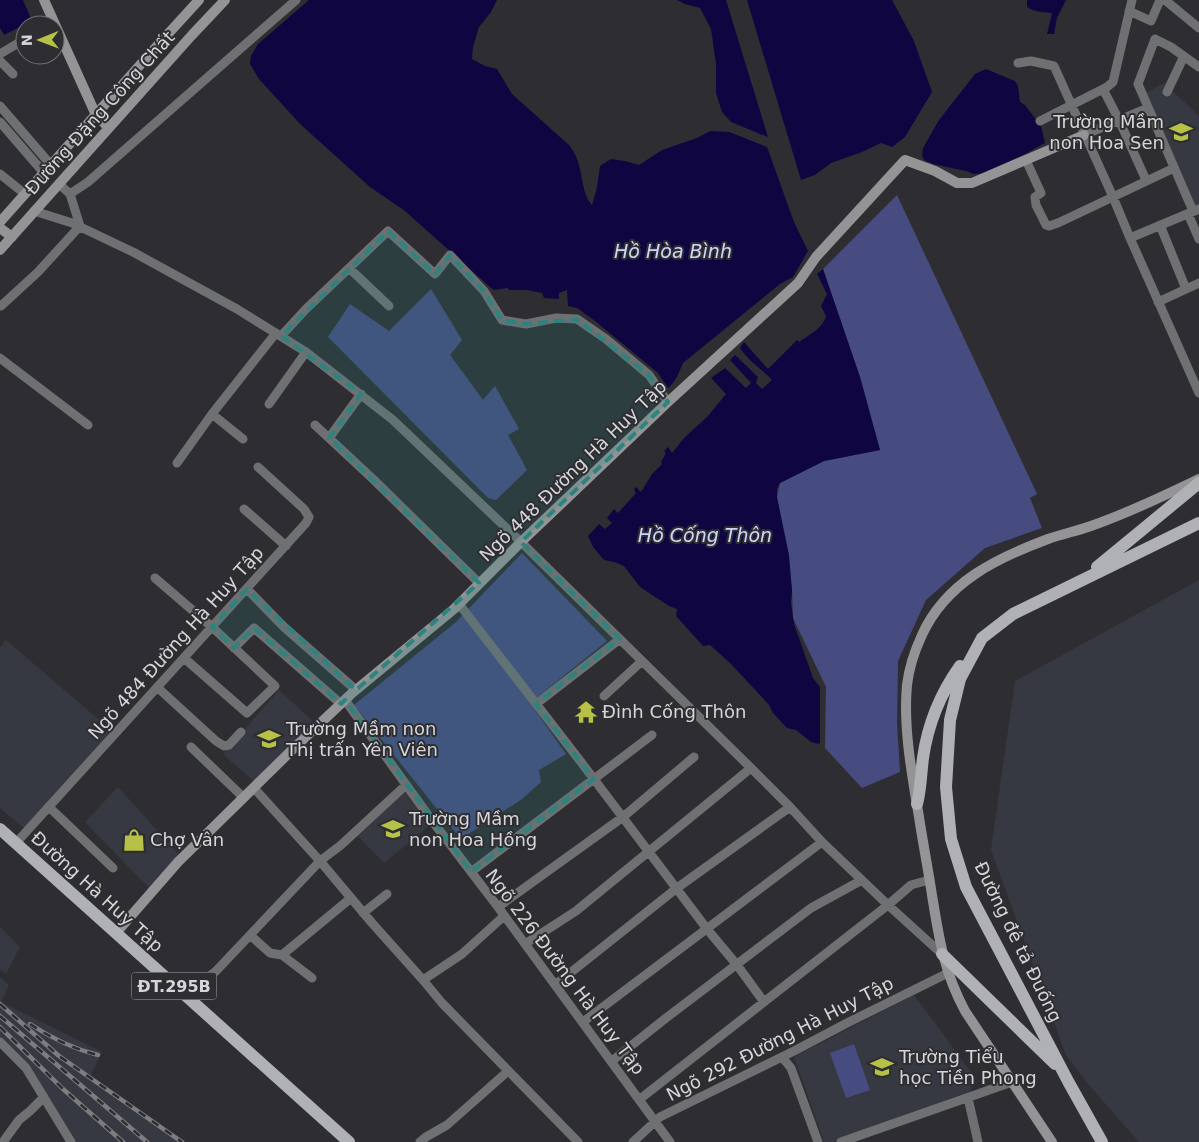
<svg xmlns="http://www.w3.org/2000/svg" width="1199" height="1142" viewBox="0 0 1199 1142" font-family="'DejaVu Sans',sans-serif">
<rect width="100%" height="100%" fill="#2e2e32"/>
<path fill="#373942" d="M 1164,83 L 1199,116 L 1199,205 L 1196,206 L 1146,93 Z
M 1199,580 L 1199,1142 L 1139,1142 L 1088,1084 L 1066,1055 L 991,850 L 1015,681 Z
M 6,640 L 111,730 L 26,830 L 0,808 L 0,647 Z
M 279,690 L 316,724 L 256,783 L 223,754 Z
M 118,787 L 181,857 L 151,890 L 85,822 Z
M 405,788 L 430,825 L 384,863 L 356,834 Z
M 0,927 L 20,947 L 6,974 L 0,969 Z
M 0,977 L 9,985 L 1,1002 L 102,1052 L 91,1075 L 106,1088 L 184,1142 L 73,1142 L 54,1112 L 0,1040 Z
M 914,995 L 974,1076 L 971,1091 L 834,1142 L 824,1142 L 794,1057 Z"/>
<path fill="#464c80" d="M 897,195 L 1037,494 L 1030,498 L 1042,528 L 985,548 L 926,600 L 898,661 L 897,724 L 900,772 L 862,788 L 825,748 L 826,687 L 793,618 L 792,590 L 777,497 L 780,483 L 824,461 L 880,450 L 860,377 L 823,269 Z
M 431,289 L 462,340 L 450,355 L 483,400 L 495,386 L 519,429 L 508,435 L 527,470 L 496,500 L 488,498 L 328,337 L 350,304 L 389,331 Z
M 522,553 L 607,641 L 530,703 L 566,754 L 539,770 L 541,782 L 522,799 L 461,839 L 354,705 L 456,622 Z
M 854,1044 L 870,1090 L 846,1098 L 830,1053 Z"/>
<path fill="#0f0641" d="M 0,0 L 23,0 L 32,21 L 4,35 L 0,28 Z
M 309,0 L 497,0 L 491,12 L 479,27 L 473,47 L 472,59 L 485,66 L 497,69 L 512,94 L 569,145 C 582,161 580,177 586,195 C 587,199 590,202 592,205 L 597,187 L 600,166 L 611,159 L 625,161 L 639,165 L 662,150 L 697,138 L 710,131 L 729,132 L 767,147 L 794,222 L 808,251 L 793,277 L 780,284 L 683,363 C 679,372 676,382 668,388 L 658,373 L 595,321 L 577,308 L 568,306 L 567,290 L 559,293 L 559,299 L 544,298 L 542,293 L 527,290 L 509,290 L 508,288 L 494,290 L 490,287 L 405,211 L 370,187 L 300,124 L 259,79 L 250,64 L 251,56 L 258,44 Z
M 677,0 L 726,0 L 768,137 L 731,122 L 722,112 L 716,93 L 716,64 L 711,29 L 700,8 L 685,4 Z
M 747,0 L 892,0 L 914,41 L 932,92 L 905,137 L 892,147 L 881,143 L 862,152 L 831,163 L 815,175 L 801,180 Z
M 1027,0 L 1066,0 L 1057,18 L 1054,34 L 1047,34 L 1052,13 C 1042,12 1035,12 1027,7 Z
M 986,69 L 1015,81 L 1018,86 L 1020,102 L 1025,105 L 1041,126 L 1045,143 L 1027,153 L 986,173 L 974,174 L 966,171 L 933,164 L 924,160 L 922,156 L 923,148 L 939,120 L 975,74 Z
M 823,269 L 860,377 L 880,450 L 824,461 L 780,483 L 777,489 L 777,497 L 789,555 L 792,590 L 791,603 L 794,624 L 813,678 L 820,687 L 820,742 L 819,744 L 811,742 L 796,730 L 787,728 L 773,713 L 769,705 L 731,664 L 710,645 L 703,646 L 676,616 L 677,609 L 669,606 L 640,587 L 624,566 L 614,562 L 604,560 L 593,547 L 588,536 L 599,524 L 605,529 L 612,523 L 607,518 L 614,509 L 618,513 L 636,493 L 634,489 L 636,487 L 641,492 L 652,474 L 662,464 L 661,462 L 666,453 L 664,451 L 668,447 L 672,453 L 685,437 L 708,416 L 726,394 L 711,378 L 725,368 L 746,388 L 751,383 L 730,360 L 735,355 L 758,377 L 756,383 L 762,389 L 772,380 C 762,369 748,361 740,348 L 744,342 L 768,369 L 797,340 L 799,342 C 809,335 823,328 826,316 L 821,306 L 827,294 L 817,274 Z"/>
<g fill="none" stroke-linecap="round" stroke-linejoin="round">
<path stroke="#6f7072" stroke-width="9" d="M 1165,0 L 1199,28
M 1129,11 L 1151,21 L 1160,0
M 0,54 L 25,39
M 0,61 L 13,74
M 1018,63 L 1031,61 L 1054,66 L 1113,197 L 1130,238 L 1199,393
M 1103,89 L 1119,120 L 1146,180
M 1167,92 L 1184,56
M 0,106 L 51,165
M 1040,121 L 1107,87 L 1113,82 L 1132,0
M 0,122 L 44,173
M 1084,135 L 1148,108
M 1026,160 L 1041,193 L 1035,197 L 1036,205 L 1046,225 L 1049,226 L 1058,223 L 1174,168
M 0,174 L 25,194
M 59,184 L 70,194 L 88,182 L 296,0
M 34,211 L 72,223 L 133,252 L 237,309 L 306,352 L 393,420 L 521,542 L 751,768 L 790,807 L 822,842 L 888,905 L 942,954
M 1193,211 L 1138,84 L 1155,39 L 1171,47 L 1199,67
M 1188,214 L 1199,239
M 1160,225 L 1186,289
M 1130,238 L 1199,209
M 349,268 L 389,306
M 1158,302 L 1199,283
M 1,306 L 38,272 L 80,226 L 70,194
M 281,336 L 306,309 L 388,231 L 435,274 L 450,255 L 484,291 L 502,320 L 526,324 L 556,318 L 577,319 L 606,339 L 649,375 L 668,402
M 0,358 L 88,425
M 269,404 L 306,352
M 212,414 L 243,439
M 315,425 L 374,480 L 479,583
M 329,438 L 361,394
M 177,463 L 212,414 L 276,333
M 244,509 L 286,546
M 155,578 L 212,627 L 275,686 L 247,713 L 184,658
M 247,589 L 284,627 L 356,690
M 459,604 L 581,762 L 707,929 L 737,965 L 764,1002
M 234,648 L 254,628 L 341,704
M 158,688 L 216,741 L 224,746 L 229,745 L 241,732
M 604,696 L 642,661
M 345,700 L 433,822 L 498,907 L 670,1142
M 536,704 L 620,639
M 191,747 L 244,798
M 254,788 L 320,861 L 372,923 L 423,980 L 442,1003 L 578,1142
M 49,807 L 113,868
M 16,843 L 306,523 L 309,517 L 304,509 L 258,467
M 471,872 L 652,735
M 498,907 L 623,817 L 694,757
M 363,913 L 387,894
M 250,935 L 270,953 L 282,955 L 351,898
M 525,944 L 576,911 L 751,768
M 282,955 L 312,978
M 423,980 L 462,954 L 504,916
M 555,985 L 677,888 L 790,807
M 186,996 L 216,971 L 320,861 L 341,845 L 406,785
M 583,1022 L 822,842
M 0,1042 L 26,1068 L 71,1142
M 782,1057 L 791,1068 L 818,1142
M 612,1061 L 666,1018 L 811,908 L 862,880
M 968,1098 L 978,1142
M 640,1099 L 888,905 L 911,885 L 929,880
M 3,1142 L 19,1120 L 30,1111 L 44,1097
M 420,1142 L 426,1137 L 447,1125 L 508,1071
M 633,1142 L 660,1117 L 794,1051 L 847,1023 L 948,973
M 841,1142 L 1012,1082"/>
<path stroke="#949497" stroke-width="10" d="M 44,0 L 96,115 L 109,128
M 0,222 L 157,46 L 199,0
M 0,228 L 12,237
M 0,250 L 192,35 L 225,0
M 116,933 L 178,862 L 291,751 L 351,694 L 454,609 L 521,542 L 668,402 L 798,283 L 816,257 L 905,160 L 935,171 L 957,183 L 972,183 L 1084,135
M 1052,1142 L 965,1011 C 944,972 939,939 932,895 C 928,869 923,843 919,817 C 912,775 903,727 907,685 C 909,668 915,650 922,635 C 946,582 997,558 1048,539 C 1062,534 1077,531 1091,526 C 1128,513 1164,496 1199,479"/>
<path stroke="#b0b1b4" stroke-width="12" d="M 1097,567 L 1199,483
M 917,804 C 921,789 921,773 923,758 C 928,723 940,694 960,666
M 0,829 L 349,1142
M 942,954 L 1055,1064
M 1102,1142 L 1069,1083 L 966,887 L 951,839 L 946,787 L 950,720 L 960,679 L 982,638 L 1013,614 L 1199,523"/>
<defs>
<path id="rail" d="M 0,1004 L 59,1056 L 182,1142
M 0,1016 L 147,1142
M 30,1024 C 51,1038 74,1049 98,1055
M 0,1027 L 63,1089 L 123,1142"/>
</defs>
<use href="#rail" stroke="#7d7d81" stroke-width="4.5"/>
<use href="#rail" stroke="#2e2e32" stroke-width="2.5" stroke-dasharray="8" stroke-linecap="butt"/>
</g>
<path fill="#2d847e" fill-opacity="0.2" stroke="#2d847e" stroke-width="4" stroke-dasharray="10 6" stroke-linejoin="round" d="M 388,231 L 435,274 L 450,255 L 484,291 L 502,320 L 526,324 L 577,319 L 649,375 L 668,402 L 521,542 L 620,639 L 536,704 L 594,779 L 471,872 L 345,700 L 341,704 L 254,628 L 234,648 L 212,627 L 247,589 L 356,690 L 479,583 L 329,438 L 361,394 L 281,336 Z"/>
<defs>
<symbol id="school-bare" viewBox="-9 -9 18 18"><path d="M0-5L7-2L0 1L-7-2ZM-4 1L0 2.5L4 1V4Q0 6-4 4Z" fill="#b7c148" stroke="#2e2e32" stroke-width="2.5" paint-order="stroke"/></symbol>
<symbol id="temple-bare" viewBox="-9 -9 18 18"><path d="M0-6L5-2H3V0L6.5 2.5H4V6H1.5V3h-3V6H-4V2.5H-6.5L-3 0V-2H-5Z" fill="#b7c148" stroke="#2e2e32" stroke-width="2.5" paint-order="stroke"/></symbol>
<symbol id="shop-bare" viewBox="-9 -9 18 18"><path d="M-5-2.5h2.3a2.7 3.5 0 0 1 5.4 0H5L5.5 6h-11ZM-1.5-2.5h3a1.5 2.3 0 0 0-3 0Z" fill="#b7c148" stroke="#2e2e32" stroke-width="2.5" paint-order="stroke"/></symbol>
</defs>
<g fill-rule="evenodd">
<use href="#school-bare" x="1165" y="116" width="32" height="32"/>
<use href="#temple-bare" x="570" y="696" width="32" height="32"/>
<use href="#school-bare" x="253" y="723" width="32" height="32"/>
<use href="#school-bare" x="377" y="813" width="32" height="32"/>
<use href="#shop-bare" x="118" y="824" width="32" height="32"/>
<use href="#school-bare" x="866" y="1051" width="32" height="32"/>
</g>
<g text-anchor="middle" stroke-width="4" stroke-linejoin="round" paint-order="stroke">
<rect fill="#2e2e32" stroke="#a4a4a7" stroke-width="1" x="131.5" y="972.5" width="85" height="27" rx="4"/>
<g font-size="16" font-weight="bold" fill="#d6d6d9">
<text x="174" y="992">ĐT.295B</text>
</g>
<g font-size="18" fill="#d6d6d9" stroke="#2e2e32">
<text transform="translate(100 113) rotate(-48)" y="6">Đường Đặng Công Chất</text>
<text transform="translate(573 471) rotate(-44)" y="6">Ngõ 448 Đường Hà Huy Tập</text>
<text transform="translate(176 643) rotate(-48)" y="6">Ngõ 484 Đường Hà Huy Tập</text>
<text transform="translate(97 892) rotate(42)" y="6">Đường Hà Huy Tập</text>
<text transform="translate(1018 942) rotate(64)" y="6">Đường đê tả Đuống</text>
<text transform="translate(565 972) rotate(53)" y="6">Ngõ 226 Đường Hà Huy Tập</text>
<text transform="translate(780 1039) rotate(-27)" y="6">Ngõ 292 Đường Hà Huy Tập</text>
</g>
<g font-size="18" fill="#d6d6d9" stroke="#2e2e32" text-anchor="start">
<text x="1164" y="128" text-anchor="end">Trường Mầm<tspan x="1164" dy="21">non Hoa Sen</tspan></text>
<text x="602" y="718">Đình Cống Thôn</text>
<text x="286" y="735">Trường Mầm non<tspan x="286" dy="21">Thị trấn Yên Viên</tspan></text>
<text x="409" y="825">Trường Mầm<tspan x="409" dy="21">non Hoa Hồng</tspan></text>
<text x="150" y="846">Chợ Vân</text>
<text x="899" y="1063">Trường Tiểu<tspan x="899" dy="21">học Tiền Phong</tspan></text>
</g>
<g font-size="19" font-style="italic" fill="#ced5fb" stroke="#2e2e32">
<text x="673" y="258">Hồ Hòa Bình</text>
<text x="705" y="542">Hồ Cống Thôn</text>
</g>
</g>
<g transform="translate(40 40) rotate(269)"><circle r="24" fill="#2e2e32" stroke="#717175"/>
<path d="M0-4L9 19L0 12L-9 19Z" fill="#b7c148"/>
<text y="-8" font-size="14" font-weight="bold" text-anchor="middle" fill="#d6d6d9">N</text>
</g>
</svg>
